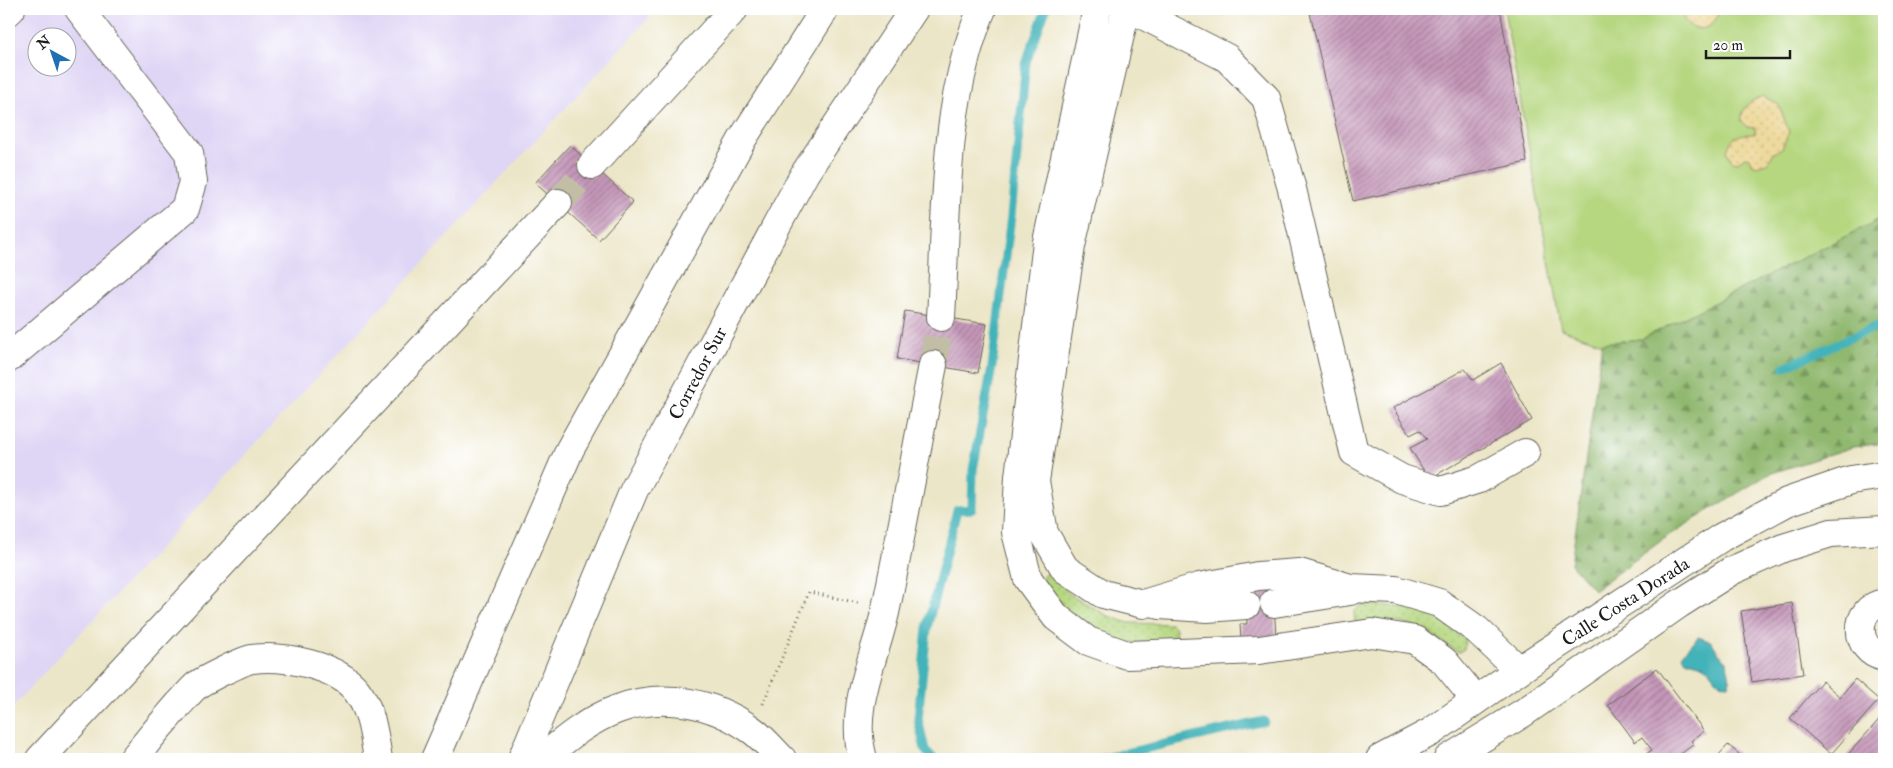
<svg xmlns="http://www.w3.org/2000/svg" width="1893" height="768" viewBox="0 0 1893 768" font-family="'IM FELL Double Pica',serif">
<defs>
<pattern id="forest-firs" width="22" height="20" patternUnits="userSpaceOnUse" patternTransform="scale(1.25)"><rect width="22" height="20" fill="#90b86e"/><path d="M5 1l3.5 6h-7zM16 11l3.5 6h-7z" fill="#75955a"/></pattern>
<pattern id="sand-dots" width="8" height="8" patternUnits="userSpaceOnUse" patternTransform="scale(1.25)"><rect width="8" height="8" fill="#eeda9e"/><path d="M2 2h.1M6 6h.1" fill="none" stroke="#ccba88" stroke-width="1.8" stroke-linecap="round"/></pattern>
<pattern id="park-dots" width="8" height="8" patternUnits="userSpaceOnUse" patternTransform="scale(1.25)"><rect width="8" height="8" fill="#b6d780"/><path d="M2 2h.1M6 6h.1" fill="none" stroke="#9cb86e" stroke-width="1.8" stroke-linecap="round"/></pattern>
<pattern id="building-hatch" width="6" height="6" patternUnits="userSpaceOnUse" patternTransform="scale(1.25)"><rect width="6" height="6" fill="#c597b9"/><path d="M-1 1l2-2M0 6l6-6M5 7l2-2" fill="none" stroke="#9f7a96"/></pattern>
</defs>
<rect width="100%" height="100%" fill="#fff"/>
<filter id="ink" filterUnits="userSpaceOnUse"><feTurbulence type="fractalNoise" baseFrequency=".02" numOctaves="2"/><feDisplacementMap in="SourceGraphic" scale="10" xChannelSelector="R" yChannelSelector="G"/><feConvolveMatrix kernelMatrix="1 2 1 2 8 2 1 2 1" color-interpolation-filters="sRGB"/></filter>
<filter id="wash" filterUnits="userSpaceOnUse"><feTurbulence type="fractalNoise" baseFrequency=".0096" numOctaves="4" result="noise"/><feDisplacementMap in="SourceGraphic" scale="20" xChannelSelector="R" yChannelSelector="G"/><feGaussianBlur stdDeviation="1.12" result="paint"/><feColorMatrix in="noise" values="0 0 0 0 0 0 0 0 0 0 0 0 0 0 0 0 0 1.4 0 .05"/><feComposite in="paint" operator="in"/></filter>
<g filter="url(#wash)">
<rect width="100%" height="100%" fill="#ece6c8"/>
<path fill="#dfd5f5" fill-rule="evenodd" d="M 9,9 L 657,9 L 9,711 ZM 38,38 L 68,38 L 68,68 L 38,68 Z"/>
<path fill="#b6d780" stroke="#697a4e" d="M 1504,9 L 1884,9 L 1884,217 L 1642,339 L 1602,343 L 1561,329 Z"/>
<path fill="url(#forest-firs)" stroke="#566a45" d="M 1884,217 L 1884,443 L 1853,447 L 1769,474 L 1669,535 L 1594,590 L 1571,564 L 1602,343 L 1642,339 Z"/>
<path fill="url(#sand-dots)" stroke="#857b5d" d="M 1682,9 L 1718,9 C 1718,35 1682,36 1682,9 Z
M 1763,96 L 1779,105 L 1789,132 L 1782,148 L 1774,153 L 1767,163 L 1757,166 L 1751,164 L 1749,158 L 1745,157 L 1738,162 L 1732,161 L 1727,152 C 1731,135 1739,134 1755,134 L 1755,128 L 1747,127 L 1741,121 C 1743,105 1749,102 1763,96 Z"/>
<path fill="url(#park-dots)" stroke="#697a4e" d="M 1047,572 L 1057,578 L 1068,593 L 1108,616 L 1129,623 L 1171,624 L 1176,628 L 1175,636 L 1154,644 L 1121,642 L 1072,618 L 1042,578 Z
M 1361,605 C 1386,604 1413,607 1437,619 C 1447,624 1456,632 1465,639 L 1464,649 L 1458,652 C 1438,639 1419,625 1394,622 C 1382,621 1368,624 1355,623 L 1354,612 Z"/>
<path fill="#43b3b9" stroke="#30686a" d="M 1698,637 L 1712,642 L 1719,654 L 1727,661 C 1727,668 1731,678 1729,685 C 1717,686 1714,674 1706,667 C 1701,663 1692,663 1686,660 L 1682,655 Z"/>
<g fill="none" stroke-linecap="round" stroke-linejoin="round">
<path stroke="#43b3b9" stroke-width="9" d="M 1784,367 L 1884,323
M 934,759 L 925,750 L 918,719 L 927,628 L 957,510 L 972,509 L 973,470 L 992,367 L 1011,216 L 1026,62 L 1046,9
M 1101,759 L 1264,721"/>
</g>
<g id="blocks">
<path fill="url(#building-hatch)" d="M 1314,9 L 1500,9 L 1527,162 L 1353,201 L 1310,13 Z
M 570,145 L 633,202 L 599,240 L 535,183 Z
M 905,311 L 987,324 L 978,373 L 897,359 Z
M 1501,363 L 1532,420 L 1429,479 L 1410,448 L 1427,439 L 1420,430 L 1410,435 L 1393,408 L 1465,369 L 1473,380 Z
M 1273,586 L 1276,637 L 1241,640 L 1240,624 L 1247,624 L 1245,588 Z
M 1792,603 L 1803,674 L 1752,682 L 1741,611 Z
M 1657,668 L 1704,731 L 1691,741 L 1694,744 L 1674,759 L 1651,759 L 1646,754 L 1652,750 L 1642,737 L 1635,742 L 1608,705 Z
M 1855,679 L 1879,700 L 1831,754 L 1790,718 L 1822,681 L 1840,697 Z
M 1884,714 L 1884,759 L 1844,759 Z
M 1728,745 L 1745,759 L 1715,759 Z"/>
</g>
</g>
<g filter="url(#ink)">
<use href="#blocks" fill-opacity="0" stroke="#656358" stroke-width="1"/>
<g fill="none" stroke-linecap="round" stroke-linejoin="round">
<path stroke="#c2bea6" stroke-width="28" stroke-dasharray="28 14" stroke-linecap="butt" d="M 558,203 L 592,165
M 933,365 L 941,317"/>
<defs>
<path id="minor" d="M 1097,9 L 1047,242 L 1019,477 L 1016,532 L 1028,579 L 1056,617 L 1088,641 L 1127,655 L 1259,650 L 1372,633 L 1415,640 L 1444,661 L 1476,700
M 1126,9 L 1071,246 L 1035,481 L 1044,533 L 1065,569 L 1103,594 L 1143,604 L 1199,587 L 1258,576 L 1299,573 L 1350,588 L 1396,590 L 1439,603 L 1477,630 L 1519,670
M 1131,9 L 1227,58 L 1266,98 L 1292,189 L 1354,452 L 1402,479 L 1441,491 L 1479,479 L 1525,453
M 9,11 L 11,9
M 9,358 L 185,209 L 193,182 L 189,153 L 79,9
M 1274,603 L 1350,591
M 1884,603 C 1853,608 1853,651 1884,657
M 1160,605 L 1207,608 L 1246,605"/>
<path id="major" d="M 1380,759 L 1431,732 L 1519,670 L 1722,537 L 1787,502 L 1851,480 L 1884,475
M 1448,759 L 1523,713 L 1679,604 L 1731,571 L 1783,548 L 1831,533 L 1884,530"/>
<path id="highway" d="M 592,165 L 734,9
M 941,317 C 947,215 942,104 982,9
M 40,759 L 558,203
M 133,759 C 148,740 163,722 179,704 C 185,698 191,690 197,685 C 204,680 244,660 252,659 C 283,655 337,665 357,691 C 372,711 374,735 378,759
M 435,759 L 570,449 L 743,138 L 825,9
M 522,759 L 634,490 L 805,173 L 914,9
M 542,759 C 565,739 590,719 618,709 C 663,692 713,702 752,730 C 763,738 772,749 782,759
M 863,759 C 848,707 876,657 886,608 C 903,527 917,446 933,365"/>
</defs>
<use href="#minor" stroke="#656358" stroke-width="30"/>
<use href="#major" stroke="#656358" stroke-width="30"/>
<use href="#highway" stroke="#656358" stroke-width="30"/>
<path stroke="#656358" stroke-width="3" stroke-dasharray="1 4" stroke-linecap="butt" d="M 763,704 L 809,592 L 858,603"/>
<use href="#minor" stroke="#fff" stroke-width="28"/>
<use href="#major" stroke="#fff" stroke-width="28"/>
<use href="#highway" stroke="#fff" stroke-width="28"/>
</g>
</g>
<g text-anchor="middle" stroke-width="4" stroke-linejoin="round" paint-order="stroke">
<g font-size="19" fill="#1c1c1c" stroke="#fff">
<text transform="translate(697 373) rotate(-62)" y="7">Corredor Sur</text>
<text transform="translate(1625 601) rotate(-33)" y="7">Calle Costa Dorada</text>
</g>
</g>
<rect width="1893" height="768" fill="none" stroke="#fff" stroke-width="30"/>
<g transform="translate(52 52) rotate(320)"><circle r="24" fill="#ffffff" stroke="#a4a4a4"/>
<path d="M0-4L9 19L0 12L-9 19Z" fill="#1f6fb2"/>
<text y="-8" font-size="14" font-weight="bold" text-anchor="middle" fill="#1c1c1c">N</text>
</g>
<path d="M1706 50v8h84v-8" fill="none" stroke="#1c1c1c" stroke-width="2.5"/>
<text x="1713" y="50" font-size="15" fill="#1c1c1c" stroke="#ffffff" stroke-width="4" paint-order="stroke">20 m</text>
</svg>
